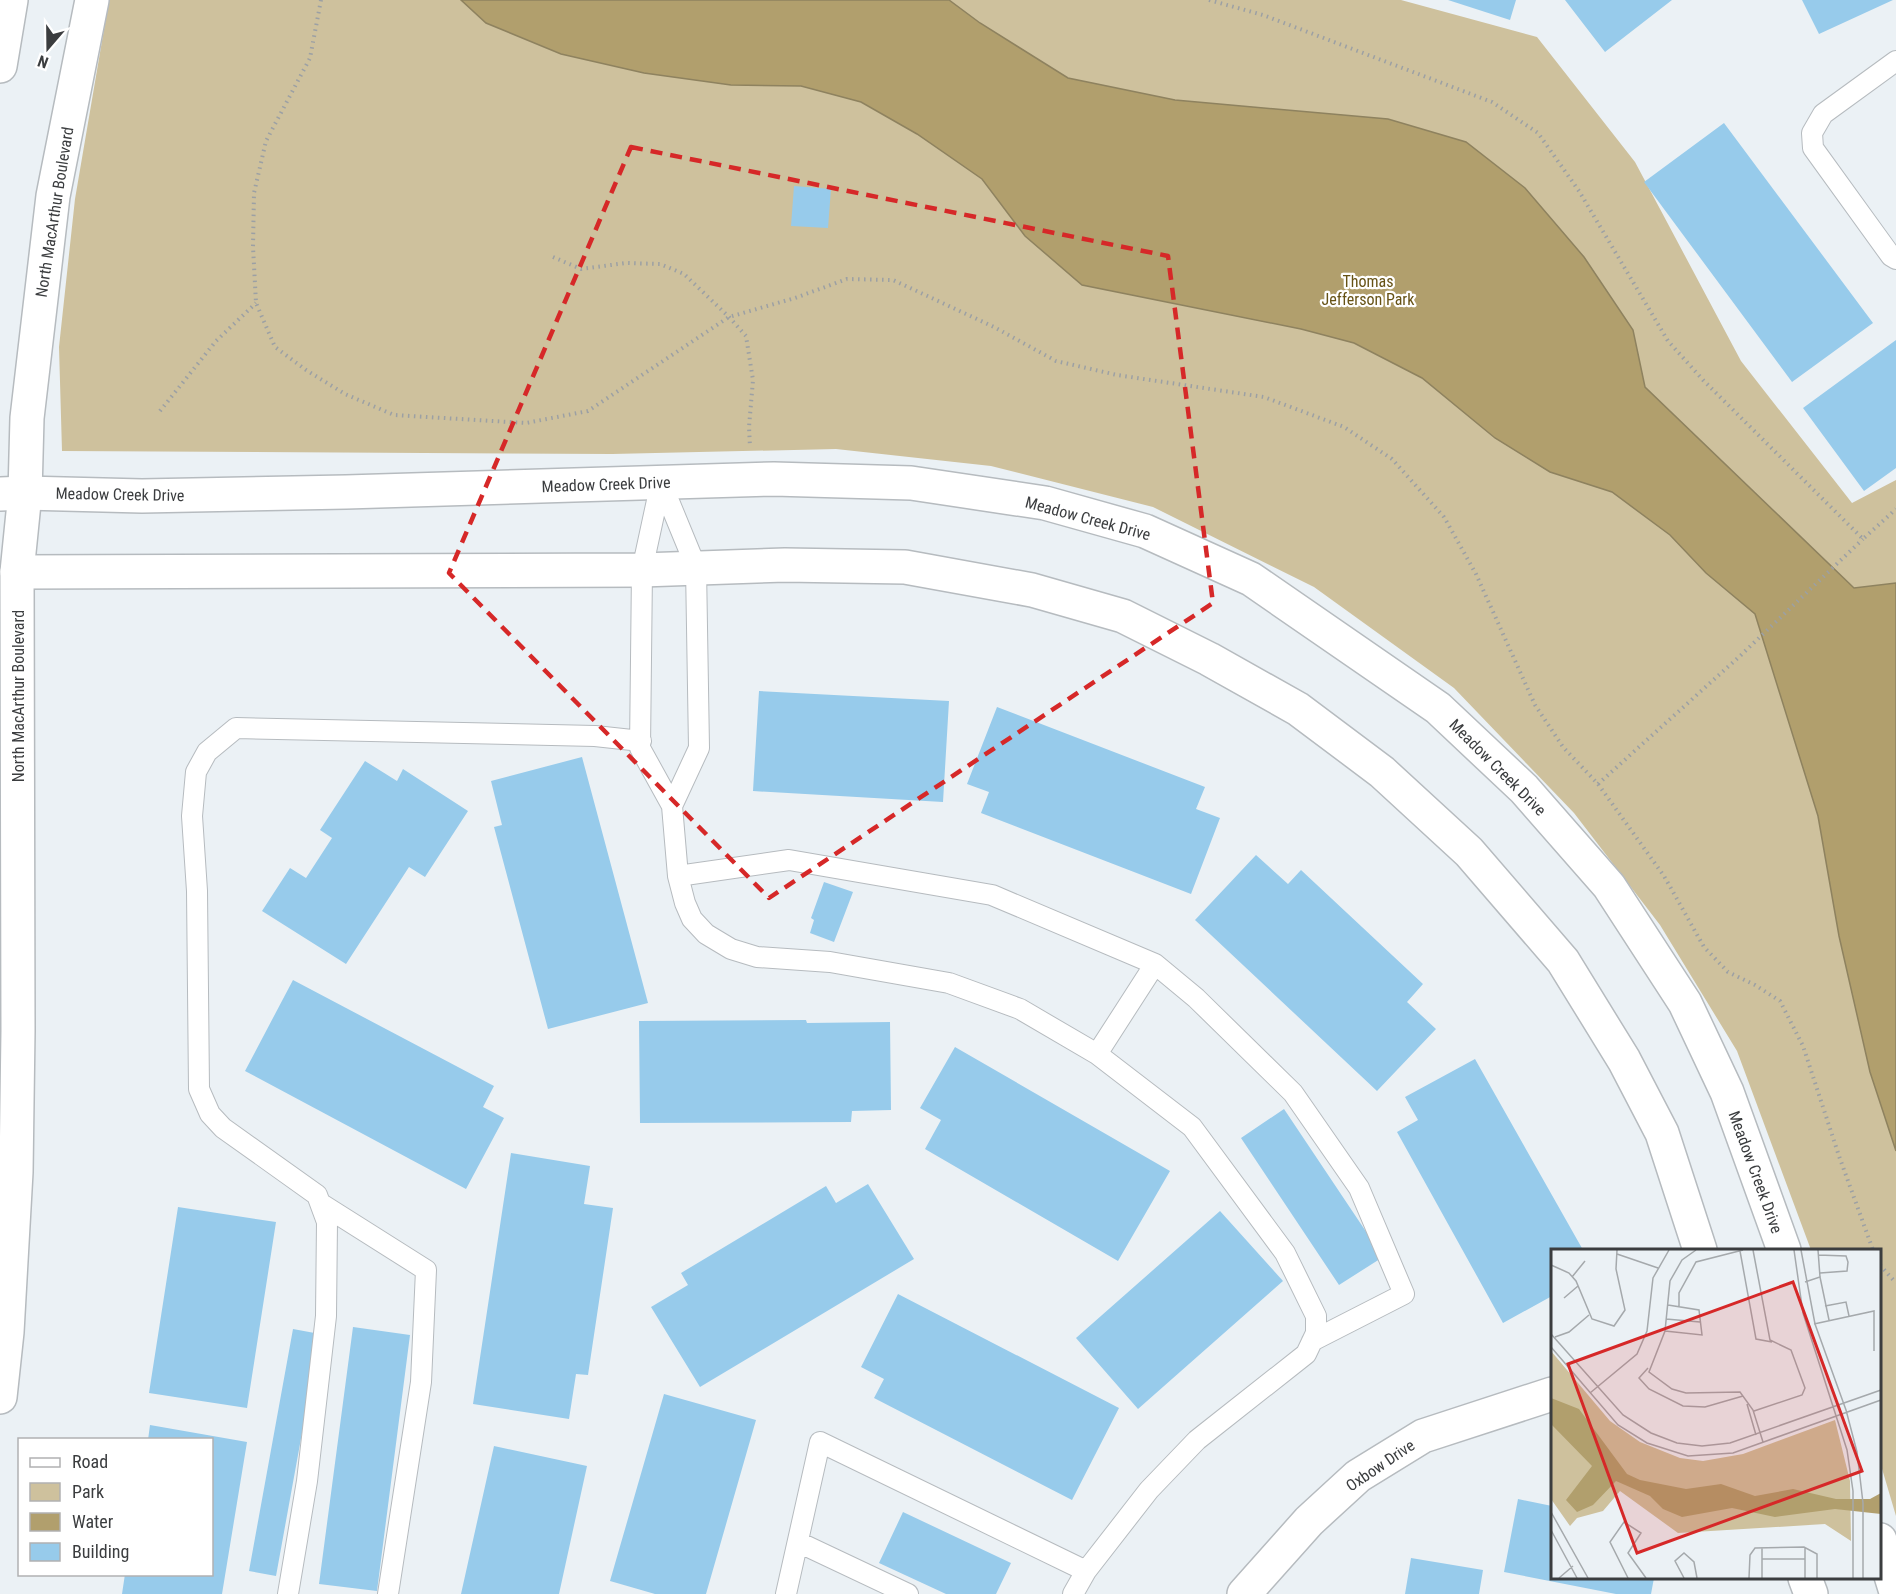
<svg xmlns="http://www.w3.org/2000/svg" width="1896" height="1594" viewBox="0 0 1896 1594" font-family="'Roboto Condensed',sans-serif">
<rect width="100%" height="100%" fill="#ebf1f5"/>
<path fill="#cec19d" d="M 109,0 L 1401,0 L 1537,37 L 1635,162 L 1741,361 L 1852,503 L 1896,480 L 1896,1516 L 1880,1462 L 1880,1250 L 1811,1250 L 1737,1051 L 1660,925 L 1574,813 L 1454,688 L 1314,587 L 1153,507 L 991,466 L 836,449 L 612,454 L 62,451 L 59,347 L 75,199 Z"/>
<path fill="#b19f6d" stroke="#8e825f" stroke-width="1.5" d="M 461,0 L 949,0 L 980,23 L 1068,78 L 1175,100 L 1388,119 L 1466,142 L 1525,188 L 1584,257 L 1633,330 L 1645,387 L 1854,588 L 1896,583 L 1896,1151 L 1870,1072 L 1839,936 L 1818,816 L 1755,614 L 1706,573 L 1670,535 L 1612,492 L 1550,472 L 1495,438 L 1422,378 L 1354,343 L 1301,329 L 1082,285 L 1025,236 L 982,179 L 917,134 L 861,102 L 801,86 L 731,85 L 644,73 L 561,54 L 486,23 Z"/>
<path fill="#97cbeb" d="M 1448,0 L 1516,0 L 1510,20 Z
M 1565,0 L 1672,0 L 1605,52 Z
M 1802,0 L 1893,0 L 1819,34 Z
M 1724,123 L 1873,323 L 1792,382 L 1644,182 Z
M 794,186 L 831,189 L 828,228 L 791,226 Z
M 1896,340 L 1896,468 L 1864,491 L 1803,408 Z
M 759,691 L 949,701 L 943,802 L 753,791 Z
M 997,707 L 1205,787 L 1196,809 L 1220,818 L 1191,894 L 981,813 L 989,792 L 967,784 Z
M 582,757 L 648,1003 L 548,1029 L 494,827 L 502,825 L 491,781 Z
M 365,761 L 397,781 L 403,769 L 468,811 L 425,877 L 409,867 L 346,964 L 262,911 L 290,868 L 306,878 L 332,838 L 320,830 Z
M 1256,855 L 1288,884 L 1301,870 L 1423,984 L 1407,1002 L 1436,1029 L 1377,1091 L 1195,920 Z
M 824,882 L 853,892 L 834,942 L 810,933 L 814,920 L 811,918 Z
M 293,980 L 494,1086 L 483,1107 L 504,1118 L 466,1189 L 245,1071 Z
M 806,1020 L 807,1023 L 890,1022 L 891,1110 L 852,1111 L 851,1122 L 640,1123 L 639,1021 Z
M 955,1047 L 1170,1171 L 1118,1261 L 925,1149 L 941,1120 L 920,1108 Z
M 1475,1059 L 1583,1250 L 1552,1250 L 1552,1296 L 1503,1323 L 1397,1132 L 1418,1120 L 1405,1097 Z
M 1284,1109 L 1383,1257 L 1339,1285 L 1241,1138 Z
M 511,1153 L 590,1166 L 584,1204 L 613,1208 L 588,1375 L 576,1374 L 569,1419 L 473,1404 Z
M 868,1184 L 914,1259 L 700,1387 L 651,1307 L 688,1285 L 681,1273 L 826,1186 L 836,1203 Z
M 178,1207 L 276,1222 L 247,1408 L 149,1393 Z
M 1220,1211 L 1283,1281 L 1138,1409 L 1076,1338 Z
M 898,1294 L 1119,1408 L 1072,1500 L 874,1398 L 884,1379 L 861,1367 Z
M 353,1327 L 410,1335 L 377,1591 L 319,1584 Z
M 293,1329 L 320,1334 L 276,1576 L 249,1571 Z
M 664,1394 L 756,1420 L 706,1594 L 655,1594 L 610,1581 Z
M 150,1425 L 247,1442 L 222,1594 L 122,1594 L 125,1574 L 212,1574 L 212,1440 L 148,1440 Z
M 494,1446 L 587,1466 L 559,1594 L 461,1594 Z
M 1518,1499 L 1552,1506 L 1552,1578 L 1654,1578 L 1651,1594 L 1616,1594 L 1504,1572 Z
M 903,1512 L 1011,1563 L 996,1594 L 946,1594 L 879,1563 Z
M 1411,1558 L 1483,1570 L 1479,1594 L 1405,1594 Z"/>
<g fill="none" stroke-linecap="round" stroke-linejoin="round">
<defs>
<path id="service" d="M 1896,61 L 1823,114 L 1812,133 L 1813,148 L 1891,256 L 1896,259
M 661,482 L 642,570 L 640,748 L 672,806 L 678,876 L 685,903 L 692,919 L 706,934 L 731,949 L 757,957 L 830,962 L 949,983 L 1020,1009 L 1097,1054 L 1192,1127 L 1285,1253 L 1316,1316 L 1316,1333 L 1306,1354 L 1197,1440 L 1149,1490 L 1086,1571 L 1073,1594
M 661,482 L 696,567 L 699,748 L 672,806
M 678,876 L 789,860 L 992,895 L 1155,964 L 1196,998 L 1293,1093 L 1359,1188 L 1404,1294 L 1312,1341
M 1097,1054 L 1155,964
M 320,1203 L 426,1270 L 421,1382 L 388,1594
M 798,1542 L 908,1594
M 288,1594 L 307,1481 L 326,1316 L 327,1222 L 317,1195 L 223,1128 L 210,1114 L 199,1089 L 197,891 L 192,816 L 196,772 L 207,752 L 236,728 L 595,736 L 641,741
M 786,1594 L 820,1442 L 1086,1571"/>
<path id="minor" d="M 25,493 L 142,496 L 346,492 L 774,479 L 911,483 L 1045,503 L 1145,531 L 1251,579 L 1438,708 L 1524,789 L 1609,886 L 1685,1003 L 1727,1092 L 1784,1250
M 17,572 L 642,570 L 785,565 L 905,567 L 1032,590 L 1123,616 L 1209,659 L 1298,709 L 1382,772 L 1469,852 L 1563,961 L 1624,1060 L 1662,1133 L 1700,1250
M 1880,1540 L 1896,1592
M 1805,1578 L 1811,1594
M 1244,1594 L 1309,1521 L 1358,1476 L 1423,1436 L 1552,1394"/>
<path id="tertiary" d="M 0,494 L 25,493"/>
<path id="secondary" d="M 0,66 L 11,0
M 0,1397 L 7,1332 L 16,1172 L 18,1031 L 17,572 L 25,493 L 27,418 L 53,196 L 92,0"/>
</defs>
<use href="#service" stroke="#b6bbbf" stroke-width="22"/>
<use href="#minor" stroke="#b6bbbf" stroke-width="36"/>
<use href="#tertiary" stroke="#b6bbbf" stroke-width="36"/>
<use href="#secondary" stroke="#b6bbbf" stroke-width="36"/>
<path stroke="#9ca0a4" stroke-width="4" stroke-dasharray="1.5 4.5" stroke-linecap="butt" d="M 321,0 L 310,58 L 266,141 L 254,193 L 253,247 L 256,303 L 275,347 L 306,370 L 345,394 L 394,415 L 526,423 L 588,411 L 729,317 L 795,298 L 847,279 L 893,280 L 994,327 L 1056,361 L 1117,375 L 1264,397 L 1344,427 L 1392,459 L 1444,517 L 1476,574 L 1535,705 L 1563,747 L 1598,784 L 1664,876 L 1704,947 L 1728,972 L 1755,985 L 1780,1001 L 1803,1046 L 1839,1156 L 1873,1250
M 1209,0 L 1263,15 L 1492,102 L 1538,133 L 1579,191 L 1668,341 L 1703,380 L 1863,539 L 1896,509
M 553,257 L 581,269 L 626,263 L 660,264 L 684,274 L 729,317 L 746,336 L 753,380 L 749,427 L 750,447
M 160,411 L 216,341 L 256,303
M 1598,784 L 1740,656 L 1863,539
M 1880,1265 L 1896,1283"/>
<use href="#service" stroke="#fff" stroke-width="20"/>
<use href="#minor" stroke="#fff" stroke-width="33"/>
<use href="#tertiary" stroke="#fff" stroke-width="33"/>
<use href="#secondary" stroke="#fff" stroke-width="33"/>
</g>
<path fill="none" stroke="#d62828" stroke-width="4.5" stroke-dasharray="12 8" stroke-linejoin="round" d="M 631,147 L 1168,256 L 1213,603 L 769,898 L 449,573 Z"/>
<g text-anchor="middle" stroke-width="4.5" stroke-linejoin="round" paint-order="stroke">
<g font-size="16" fill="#3b3d3f" stroke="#fff">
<text transform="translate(54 212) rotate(-81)" y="6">North MacArthur Boulevard</text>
<text transform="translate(606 484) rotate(-2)" y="6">Meadow Creek Drive</text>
<text transform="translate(120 494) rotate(1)" y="6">Meadow Creek Drive</text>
<text transform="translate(1088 518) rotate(15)" y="6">Meadow Creek Drive</text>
<text transform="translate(18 696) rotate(-90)" y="6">North MacArthur Boulevard</text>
<text transform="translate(1498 767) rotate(45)" y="6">Meadow Creek Drive</text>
<text transform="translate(1756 1172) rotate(70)" y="6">Meadow Creek Drive</text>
<text transform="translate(1380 1465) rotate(-34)" y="6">Oxbow Drive</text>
</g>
<g font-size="16" fill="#665215" stroke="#fff">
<text x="1368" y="287">Thomas<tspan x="1368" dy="18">Jefferson Park</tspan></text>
</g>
</g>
<g transform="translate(1551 1249)">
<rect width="330" height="330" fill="#ebf1f5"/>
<path d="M 0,102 L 59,172 L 89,193 L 129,209 L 152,212 L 192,205 L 284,171 L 299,232 L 300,292 L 274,275 L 127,284 L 69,242 L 52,262 L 26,269 L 19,277 L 0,250 Z" fill="#cec19d"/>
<path d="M 0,149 L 28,160 L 76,225 L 89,231 L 135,240 L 170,235 L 204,247 L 242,240 L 285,250 L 319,250 L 330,244 L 330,265 L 284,260 L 224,268 L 181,259 L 131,268 L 112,260 L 99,247 L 65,232 L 42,256 L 26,263 L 15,251 L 41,217 L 0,175 Z" fill="#b19f6d"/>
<path fill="none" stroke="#a5a9ac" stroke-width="1.5" d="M 145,1 L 131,11 L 119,32 L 114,82 L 98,123 L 121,140 L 135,144 L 189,143 L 202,161 L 212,193M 202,1 L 219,91 L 240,101 L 254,139 L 251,146 L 203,162M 243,1 L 252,64 L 296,201 L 302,242 L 302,329M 250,1 L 264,75 L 295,161 L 306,203 L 312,254 L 312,329M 189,2 L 205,90 L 221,93M 66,5 L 107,19M 267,6 L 295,7 L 297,13 L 296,22 L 269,24M 0,16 L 18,24 L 25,32 L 41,70 L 63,77 L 74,61 L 65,20 L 66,1M 21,28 L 34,12M 269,28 L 278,71M 254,33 L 269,28 L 267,1M 13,49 L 27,37M 274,57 L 295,53 L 298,67M 128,58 L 128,44 L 145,13 L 192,1M 115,70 L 149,73M 263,75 L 323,62 L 323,102M 114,82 L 151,86 L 148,61 L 117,56M 0,85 L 72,166 L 100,184 L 126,194 L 151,197 L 179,194 L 330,141M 4,88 L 18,83 L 38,66M 0,98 L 67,176 L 96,194 L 137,207 L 182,204 L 330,151M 97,119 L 88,129 L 98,140 L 132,157 L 154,158 L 192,147M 39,144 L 86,105 L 96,82 L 102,29 L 118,1M 196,155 L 205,186M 0,263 L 37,329M 0,281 L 26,329M 211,310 L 254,310M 8,329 L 22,317M 77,329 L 59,293 L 73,273 L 90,284 L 77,304 L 95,329M 133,329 L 124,312 L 133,304 L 143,313 L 146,329M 198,329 L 199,306 L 204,299 L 253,298 L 266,305 L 266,329M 211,329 L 211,299M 254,329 L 254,298"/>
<path fill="#d62828" fill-opacity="0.15" stroke="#d62828" stroke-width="3" d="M 242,33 L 311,222 L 86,304 L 17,115 Z"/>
<rect width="330" height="330" fill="none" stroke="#3b3d3f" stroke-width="3"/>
</g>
<rect x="18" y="1438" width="195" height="138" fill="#ffffff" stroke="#b1b1b2" stroke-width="1.5"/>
<rect x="30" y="1458" width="30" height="9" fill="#ffffff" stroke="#b1b1b2" stroke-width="1.5"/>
<text x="72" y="1468" font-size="18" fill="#3b3d3f">Road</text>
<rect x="30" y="1483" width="30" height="18" fill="#cec19d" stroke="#b1b1b2" stroke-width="1.5"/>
<text x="72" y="1498" font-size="18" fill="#3b3d3f">Park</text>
<rect x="30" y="1513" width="30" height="18" fill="#b19f6d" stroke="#b1b1b2" stroke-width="1.5"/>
<text x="72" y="1528" font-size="18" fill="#3b3d3f">Water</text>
<rect x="30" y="1543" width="30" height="18" fill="#97cbeb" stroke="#b1b1b2" stroke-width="1.5"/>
<text x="72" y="1558" font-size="18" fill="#3b3d3f">Building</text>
<g transform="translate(48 48) rotate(200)" stroke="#ffffff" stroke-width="4.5" paint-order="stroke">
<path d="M0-4.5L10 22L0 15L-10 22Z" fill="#3b3d3f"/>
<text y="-9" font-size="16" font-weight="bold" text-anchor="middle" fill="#3b3d3f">N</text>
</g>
</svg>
